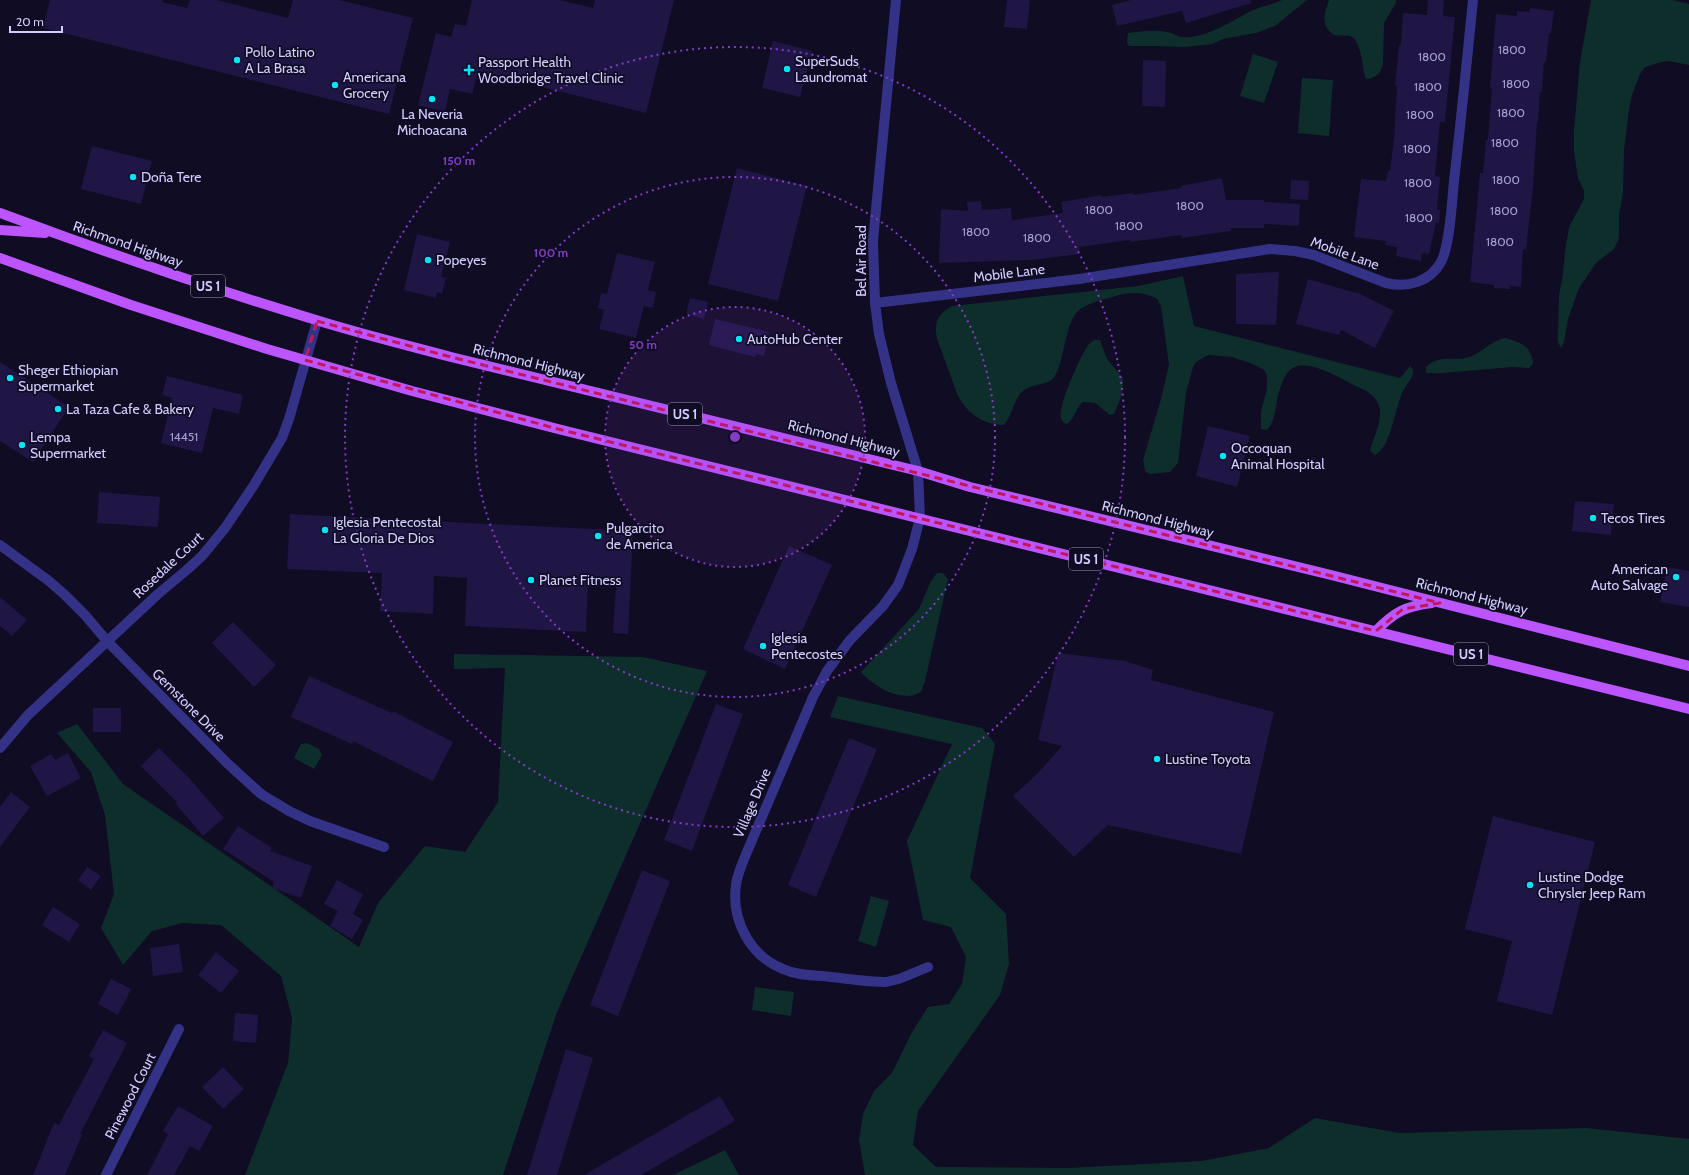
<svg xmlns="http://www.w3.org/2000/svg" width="1689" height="1175" viewBox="0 0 1689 1175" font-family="Cabin,sans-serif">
<rect width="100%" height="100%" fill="#0f0c23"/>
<path fill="#0e2e2c" d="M 1282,0 L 1307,0 L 1275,26 L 1256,33 L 1223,39 L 1212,44 L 1185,47 L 1155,46 L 1129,46 L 1127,42 L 1128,33 C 1142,31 1158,29 1171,33 C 1175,34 1178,37 1182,37 C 1205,39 1232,21 1251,11 C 1261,6 1272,5 1282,0 Z
M 1329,0 L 1396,0 L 1396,3 L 1384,23 L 1383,62 C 1382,73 1376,78 1366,79 C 1362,69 1362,40 1350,36 C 1346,35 1339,36 1334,35 C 1320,25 1324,14 1329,0 Z
M 1591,0 L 1673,0 L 1689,4 L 1689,65 L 1669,61 L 1661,62 L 1645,67 L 1640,74 L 1632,95 L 1629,110 L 1624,150 L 1623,192 L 1619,216 L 1619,238 L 1614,249 L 1596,263 L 1579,288 L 1568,319 L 1564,342 L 1561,348 L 1558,342 L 1558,335 L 1559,295 L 1563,275 L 1565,251 L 1569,227 L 1584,199 L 1584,191 L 1578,178 L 1574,152 L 1574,131 L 1580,62 Z
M 1253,54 L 1278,62 L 1264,103 L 1240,96 Z
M 1302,78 L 1333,80 L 1329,136 L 1298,133 Z
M 1183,276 L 1194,326 L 1400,378 L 1410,366 L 1413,370 C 1414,378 1406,384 1403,391 C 1395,407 1391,448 1375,455 L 1370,451 C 1376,427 1392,407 1365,390 C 1347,384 1305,352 1288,372 C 1283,378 1280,389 1278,395 C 1275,408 1276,420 1267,430 L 1261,429 L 1261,411 L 1267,389 L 1267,376 L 1264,370 L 1253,364 L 1232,357 L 1208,355 L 1196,362 L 1193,367 L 1186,393 L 1178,463 L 1170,472 L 1150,474 L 1145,471 L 1143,460 L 1161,399 L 1169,365 L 1161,306 L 1157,299 C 1144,291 1130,292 1116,296 C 1105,299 1088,303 1079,310 C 1065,322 1065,359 1055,376 C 1049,386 1032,383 1023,391 C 1013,400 1013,415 1004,425 C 984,425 968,414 958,396 L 937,339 C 934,322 937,315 952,306 L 1138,286 Z
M 1505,338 C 1520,342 1532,346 1533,364 L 1529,368 L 1512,367 L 1443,373 L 1426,373 L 1426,367 C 1441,353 1456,363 1472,356 C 1484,351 1492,340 1505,338 Z
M 1095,340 L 1100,340 L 1107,359 L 1123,378 L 1122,395 L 1114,414 L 1110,415 L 1095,403 L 1083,402 C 1075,408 1075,419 1067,424 C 1064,423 1062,422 1061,418 C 1057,408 1082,351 1090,343 C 1092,341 1093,341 1095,340 Z
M 937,573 L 943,573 L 948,579 L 925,681 L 921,692 C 918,693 913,696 909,696 C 891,696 872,685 861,672 L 919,609 L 931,581 Z
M 454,654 L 643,657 L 707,671 L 557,1012 L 503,1175 L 245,1175 L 288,1063 L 292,1018 L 281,976 L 221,925 L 182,923 L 152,931 L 123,965 L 101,928 L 114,894 L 105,815 L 91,772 L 57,733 L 77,724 L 123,784 L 359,947 L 378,903 L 425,846 L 465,852 L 498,802 L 505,668 L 454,669 Z
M 838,696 L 982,728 L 995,744 L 970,878 L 1006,914 L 1009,964 L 1000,995 L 918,1111 L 913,1145 L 936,1167 L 1068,1168 L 1202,1161 L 1269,1148 L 1315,1118 L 1399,1133 L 1587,1128 L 1689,1139 L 1689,1175 L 865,1175 L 859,1140 L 863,1114 L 874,1091 L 892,1073 L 911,1034 L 928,1007 L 949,1004 L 962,984 L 966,957 L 951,927 L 923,920 L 907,841 L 952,744 L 830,717 Z
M 307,743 L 319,749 L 322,755 L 314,769 L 294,758 L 301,744 Z
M 871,896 L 889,901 L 876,947 L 858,941 Z
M 755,987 L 794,992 L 791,1016 L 752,1010 Z
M 725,1150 L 739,1175 L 673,1175 Z"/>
<path fill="#1f1646" d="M 50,0 L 162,0 L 162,2 L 187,8 L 190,0 L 217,0 L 288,18 L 293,0 L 339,0 L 413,18 L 389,114 L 43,28 Z
M 472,0 L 560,0 L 593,8 L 595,0 L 674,0 L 646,113 L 478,71 L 472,94 L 450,89 L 445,112 L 418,105 L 436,33 L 451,37 L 455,24 L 466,26 Z
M 1007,0 L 1030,0 L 1027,29 L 1004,27 Z
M 1131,0 L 1250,0 L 1251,3 L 1186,23 L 1182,11 L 1117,26 L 1112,5 Z
M 1428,0 L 1444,0 L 1443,16 L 1455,17 L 1445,122 L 1440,122 L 1435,176 L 1440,177 L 1437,210 L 1440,210 L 1439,223 L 1436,223 L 1429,254 L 1422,253 L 1421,261 L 1396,256 L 1397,247 L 1385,245 L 1386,241 L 1354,237 L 1361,179 L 1386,181 L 1388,171 L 1390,171 L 1394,139 L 1397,86 L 1395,86 L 1399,45 L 1401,45 L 1403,13 L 1427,15 Z
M 1530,8 L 1554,11 L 1551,33 L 1549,33 L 1546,62 L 1544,62 L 1542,92 L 1540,92 L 1538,122 L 1537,122 L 1533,187 L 1526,250 L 1523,249 L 1521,287 L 1510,286 L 1510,289 L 1494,288 L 1494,285 L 1470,282 L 1480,173 L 1483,173 L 1486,140 L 1488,140 L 1492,88 L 1490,88 L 1496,14 L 1517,16 L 1517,11 L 1529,12 Z
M 773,41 L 812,51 L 800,97 L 762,88 Z
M 1143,60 L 1166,61 L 1165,107 L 1142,106 Z
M 92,146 L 152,161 L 141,204 L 81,189 Z
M 737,168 L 807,186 L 778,301 L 708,284 Z
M 1222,178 L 1226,200 L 1264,200 L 1264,202 L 1300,204 L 1299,226 L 1264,224 L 1264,228 L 1231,228 L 1231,231 L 1182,238 L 1181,235 L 1130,242 L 1130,240 L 1079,247 L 1080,254 L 1032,260 L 939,263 L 941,209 L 968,211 L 967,202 L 981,201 L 982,210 L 1011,208 L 1012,220 L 1063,213 L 1061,202 L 1102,195 L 1102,197 L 1133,193 L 1133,195 L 1181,188 L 1181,186 Z
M 1291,180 L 1309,181 L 1308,200 L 1290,199 Z
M 417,234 L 450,242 L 441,277 L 446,278 L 442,294 L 437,292 L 436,298 L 404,290 Z
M 617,253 L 655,262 L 648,290 L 656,292 L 653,308 L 644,306 L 636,338 L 599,329 L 604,310 L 598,308 L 601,293 L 607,294 Z
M 1279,272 L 1276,325 L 1236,324 L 1236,274 Z
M 1308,279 L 1356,293 L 1356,292 L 1394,311 L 1375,348 L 1341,330 L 1339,335 L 1296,324 Z
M 690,298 L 708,302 L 704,319 L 686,314 Z
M 715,319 L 769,332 L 764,356 L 756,354 L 755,357 L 709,345 Z
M 0,362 L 69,407 L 33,462 L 0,441 Z
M 167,376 L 243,395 L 239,414 L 213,408 L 202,453 L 161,443 L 172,398 L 162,395 Z
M 1208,426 L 1250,436 L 1237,487 L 1196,476 Z
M 99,492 L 160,497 L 158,527 L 97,523 Z
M 1575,501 L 1614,504 L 1611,535 L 1572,531 Z
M 290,514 L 633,531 L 628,634 L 613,633 L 616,586 L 588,584 L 586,632 L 465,626 L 467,578 L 434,576 L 433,614 L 380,611 L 382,573 L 287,569 Z
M 789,546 L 832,565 L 785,669 L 743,649 Z
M 1667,567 L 1689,571 L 1689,607 L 1660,602 Z
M 0,597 L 27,620 L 12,636 L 0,626 Z
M 233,622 L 276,665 L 254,687 L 212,643 Z
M 1058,653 L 1125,661 L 1153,670 L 1151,680 L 1274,712 L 1241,854 L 1108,825 L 1074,857 L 1013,796 L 1039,772 L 1062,746 L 1038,740 Z
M 309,676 L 392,713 L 393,711 L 453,742 L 433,781 L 353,741 L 352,744 L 291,717 Z
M 716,704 L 743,714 L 692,851 L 664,840 Z
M 93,708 L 121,708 L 121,732 L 93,732 Z
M 849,738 L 877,749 L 816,897 L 788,885 Z
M 159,748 L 189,778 L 224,818 L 203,836 L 175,803 L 177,802 L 141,766 Z
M 68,753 L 81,778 L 47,796 L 30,766 L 51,754 L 55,760 Z
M 11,792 L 30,807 L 0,847 L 0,807 Z
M 1493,816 L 1595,842 L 1552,1015 L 1497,1001 L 1512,941 L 1465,929 Z
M 238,826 L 272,848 L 270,851 L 312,866 L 301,898 L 272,888 L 274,882 L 223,849 Z
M 87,867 L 101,876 L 91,890 L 78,880 Z
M 642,870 L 670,881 L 618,1016 L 590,1005 Z
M 337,880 L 363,894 L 353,914 L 363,920 L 352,939 L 330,926 L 338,911 L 324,904 Z
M 53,907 L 80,924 L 69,942 L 42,925 Z
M 179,944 L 183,972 L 153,976 L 150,948 Z
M 216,952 L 239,971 L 221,993 L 198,975 Z
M 111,979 L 131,989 L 118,1015 L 98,1004 Z
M 235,1013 L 258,1015 L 256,1043 L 233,1041 Z
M 103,1030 L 127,1043 L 80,1134 L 82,1135 L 65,1175 L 33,1175 L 54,1123 L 59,1125 L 94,1059 L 89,1056 Z
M 566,1049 L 593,1058 L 557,1175 L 527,1175 Z
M 223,1067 L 244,1089 L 223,1109 L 202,1087 Z
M 720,1096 L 735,1121 L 641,1175 L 584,1175 Z
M 178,1106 L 213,1126 L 199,1151 L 190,1146 L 174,1175 L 147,1175 L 168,1134 L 163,1131 Z"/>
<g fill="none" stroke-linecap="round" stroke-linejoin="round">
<path stroke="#343287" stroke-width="10" d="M 896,0 L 873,241 L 875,303 L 879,334 L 891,383 L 918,471 L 920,518 L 912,549 L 898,585 L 883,606 L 850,640 L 827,671 L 813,697 L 744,859 C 741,867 737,876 736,885 C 731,920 750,956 783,969 C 798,976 815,975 831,977 C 849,979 868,982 886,982 L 899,979 L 928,967
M 875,303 L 1079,279 L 1270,249 L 1295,251 L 1314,255 L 1386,283 C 1408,288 1430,282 1441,262 C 1450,246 1452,200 1454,181 C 1461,121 1467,60 1473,0
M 0,545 L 49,581 L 65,595 L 85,615 L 107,641 L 227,763 L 261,794 L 289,811 L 310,821 L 384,847
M 0,748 L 28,715 L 158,594 L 189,568 L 202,556 L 225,528 L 254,485 L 282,438 L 289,419 L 317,321
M 106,1175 L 179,1029"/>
<path stroke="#bc55ff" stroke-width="10" d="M 0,213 C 104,252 210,288 316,320 C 361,334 406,345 451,357 L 918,471 L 970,487 L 1331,575 L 1689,666
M 0,230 L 45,233
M 0,258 L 131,305 L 267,349 L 412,391 L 558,429 L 1689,709
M 1376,631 C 1394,612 1406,606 1432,603"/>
</g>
<path fill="none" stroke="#c2185b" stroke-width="3" stroke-dasharray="8 5" stroke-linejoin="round" d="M 317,321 L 451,357 L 1440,603 L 1403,609 L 1376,631 L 558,429 L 305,360 Z"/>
<circle cx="735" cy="437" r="130" fill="#843cc5" fill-opacity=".12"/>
<g fill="none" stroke="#843cc5" stroke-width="2" stroke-dasharray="2 4">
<circle cx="735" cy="437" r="130"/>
<circle cx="735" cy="437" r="260"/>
<circle cx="735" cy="437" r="390"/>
</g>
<g fill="#00e5f9" stroke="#0f0c23" stroke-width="1.5">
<circle cx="237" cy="60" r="4"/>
<circle cx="787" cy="69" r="4"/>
<path d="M467 64h4v4h4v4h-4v4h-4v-4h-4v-4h4z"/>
<circle cx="335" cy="85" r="4"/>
<circle cx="432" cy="99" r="4"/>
<circle cx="133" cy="177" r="4"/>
<circle cx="428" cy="260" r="4"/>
<circle cx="739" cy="339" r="4"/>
<circle cx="10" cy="378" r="4"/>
<circle cx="58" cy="409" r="4"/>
<circle cx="22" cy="445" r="4"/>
<circle cx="1223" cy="456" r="4"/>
<circle cx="1593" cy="518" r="4"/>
<circle cx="325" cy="530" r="4"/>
<circle cx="598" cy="536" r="4"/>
<circle cx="1676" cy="577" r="4"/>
<circle cx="531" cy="580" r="4"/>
<circle cx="763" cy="646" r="4"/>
<circle cx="1157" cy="759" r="4"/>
<circle cx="1530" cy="885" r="4"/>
</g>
<g text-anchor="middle" stroke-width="3.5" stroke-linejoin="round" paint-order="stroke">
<g font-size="12" fill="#a6a0d1">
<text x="1512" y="54">1800</text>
<text x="1432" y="61">1800</text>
<text x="1516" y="88">1800</text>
<text x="1428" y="91">1800</text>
<text x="1511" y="117">1800</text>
<text x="1420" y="119">1800</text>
<text x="1505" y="147">1800</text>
<text x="1417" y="153">1800</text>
<text x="1506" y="184">1800</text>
<text x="1418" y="187">1800</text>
<text x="1190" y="210">1800</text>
<text x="1099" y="214">1800</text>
<text x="1504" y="215">1800</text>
<text x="1419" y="222">1800</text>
<text x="1129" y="230">1800</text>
<text x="976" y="236">1800</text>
<text x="1037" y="242">1800</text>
<text x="1500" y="246">1800</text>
<text x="184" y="441">14451</text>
</g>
<g fill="#0f0c23" stroke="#9894bd" stroke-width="1">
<rect x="191" y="275" width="34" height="22" rx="3"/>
<rect x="668" y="403" width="34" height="22" rx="3"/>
<rect x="1069" y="548" width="34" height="22" rx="3"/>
<rect x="1454" y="643" width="34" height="22" rx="3"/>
</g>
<g font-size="13" font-weight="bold" fill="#d3ceff">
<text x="208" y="291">US 1</text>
<text x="685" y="419">US 1</text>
<text x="1086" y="564">US 1</text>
<text x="1471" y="659">US 1</text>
</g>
<g font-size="14" fill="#d3ceff" stroke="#0f0c23" text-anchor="start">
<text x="245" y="57">Pollo Latino<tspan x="245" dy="16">A La Brasa</tspan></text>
<text x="795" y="66">SuperSuds<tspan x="795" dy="16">Laundromat</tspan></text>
<text x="478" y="67">Passport Health<tspan x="478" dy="16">Woodbridge Travel Clinic</tspan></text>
<text x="343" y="82">Americana<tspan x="343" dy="16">Grocery</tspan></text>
<text x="432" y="119" text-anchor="middle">La Neveria<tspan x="432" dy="16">Michoacana</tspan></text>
<text x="141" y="182">Doña Tere</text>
<text x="436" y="265">Popeyes</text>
<text x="747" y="344">AutoHub Center</text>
<text x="18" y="375">Sheger Ethiopian<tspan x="18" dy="16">Supermarket</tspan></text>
<text x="66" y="414">La Taza Cafe &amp; Bakery</text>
<text x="30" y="442">Lempa<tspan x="30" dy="16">Supermarket</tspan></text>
<text x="1231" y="453">Occoquan<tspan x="1231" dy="16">Animal Hospital</tspan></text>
<text x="1601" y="523">Tecos Tires</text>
<text x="333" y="527">Iglesia Pentecostal<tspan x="333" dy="16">La Gloria De Dios</tspan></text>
<text x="606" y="533">Pulgarcito<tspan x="606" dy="16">de America</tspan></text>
<text x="1668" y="574" text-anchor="end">American<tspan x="1668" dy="16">Auto Salvage</tspan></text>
<text x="539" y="585">Planet Fitness</text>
<text x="771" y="643">Iglesia<tspan x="771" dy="16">Pentecostes</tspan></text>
<text x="1165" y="764">Lustine Toyota</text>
<text x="1538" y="882">Lustine Dodge<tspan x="1538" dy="16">Chrysler Jeep Ram</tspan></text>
</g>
<g font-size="14" fill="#d3ceff" stroke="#0f0c23">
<text transform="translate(128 244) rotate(19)" y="5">Richmond Highway</text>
<text transform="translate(1345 253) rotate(20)" y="5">Mobile Lane</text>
<text transform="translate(861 261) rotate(-90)" y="5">Bel Air Road</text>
<text transform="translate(1009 273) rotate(-7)" y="5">Mobile Lane</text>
<text transform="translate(529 362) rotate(14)" y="5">Richmond Highway</text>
<text transform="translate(844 438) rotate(14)" y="5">Richmond Highway</text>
<text transform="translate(1158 519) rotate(14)" y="5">Richmond Highway</text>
<text transform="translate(168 565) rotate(-43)" y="5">Rosedale Court</text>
<text transform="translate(1472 596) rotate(14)" y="5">Richmond Highway</text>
<text transform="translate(189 705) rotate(45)" y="5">Gemstone Drive</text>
<text transform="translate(752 803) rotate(-67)" y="5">Village Drive</text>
<text transform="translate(130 1096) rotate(-63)" y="5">Pinewood Court</text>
</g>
</g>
<circle cx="735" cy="437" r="6" fill="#843cc5" stroke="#0f0c23" stroke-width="2"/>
<g font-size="12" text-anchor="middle" font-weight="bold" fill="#843cc5" stroke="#0f0c23" stroke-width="3.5" stroke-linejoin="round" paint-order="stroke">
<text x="459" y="165">150 m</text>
<text x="551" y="257">100 m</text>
<text x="643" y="349">50 m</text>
</g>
<path d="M10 26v6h52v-6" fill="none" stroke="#d3ceff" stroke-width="2"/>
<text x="16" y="26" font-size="12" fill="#d3ceff" stroke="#0f0c23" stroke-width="3" paint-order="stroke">20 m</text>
</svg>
